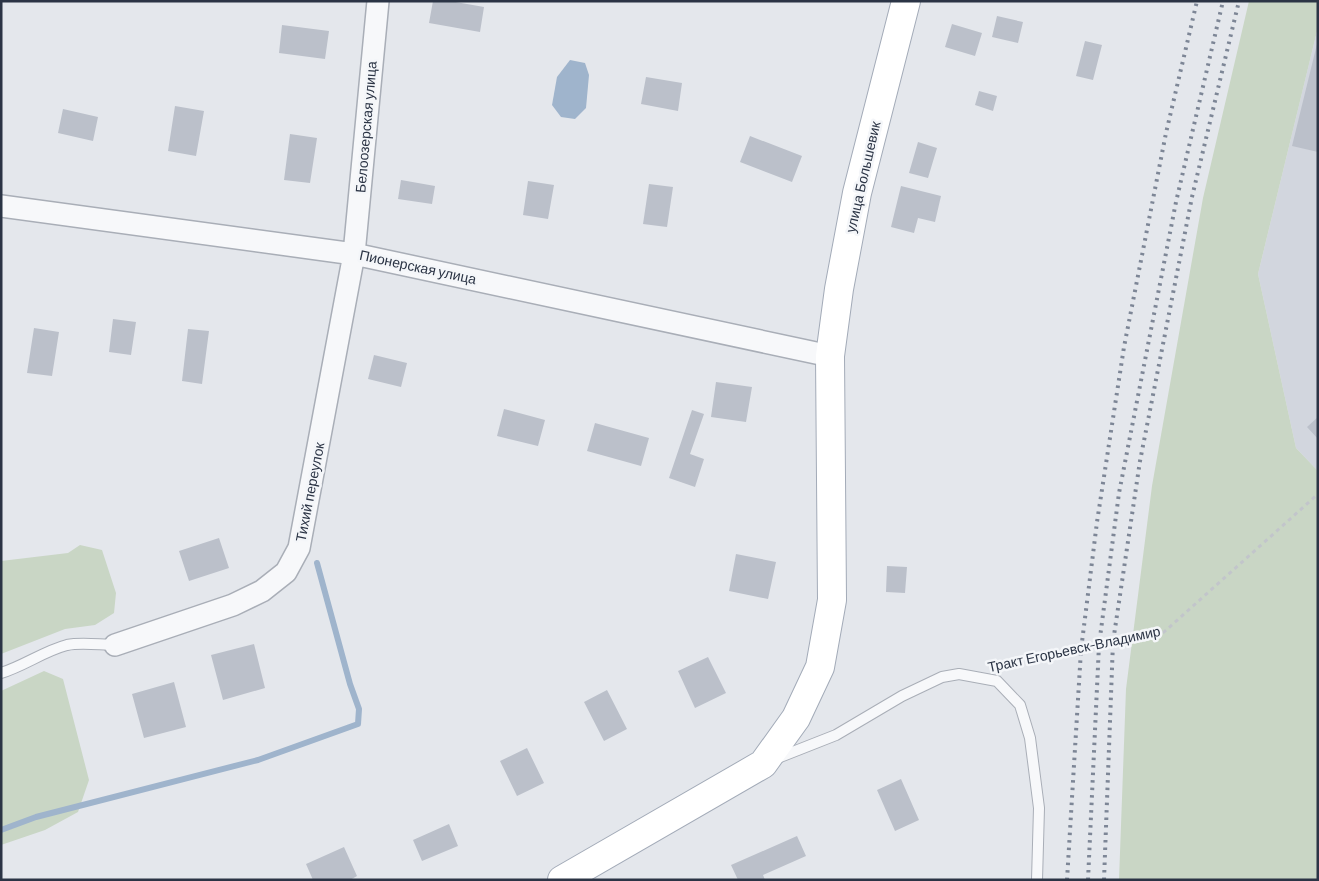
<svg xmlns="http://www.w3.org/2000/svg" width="1319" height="881" viewBox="0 0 1319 881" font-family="Barlow,sans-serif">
<rect width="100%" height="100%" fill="#e4e7ec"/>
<path fill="#d2d6de" d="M 1318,27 L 1318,471 L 1296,448 L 1258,274 Z"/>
<path fill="#c9d6c5" d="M 1249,1 L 1318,1 L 1318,27 L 1258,274 L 1296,448 L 1318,471 L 1318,880 L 1119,880 L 1126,689 L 1152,486 L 1203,198 Z
M 80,545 L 102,550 L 116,593 L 114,613 L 95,625 L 65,629 L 1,654 L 1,561 L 68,553 Z
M 44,671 L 63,679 L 89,780 L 78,812 L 45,830 L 1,845 L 1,691 Z"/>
<path fill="#9fb4cc" d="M 570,60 L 585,63 L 589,75 L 586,108 L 575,119 L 561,117 L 552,105 L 557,77 Z"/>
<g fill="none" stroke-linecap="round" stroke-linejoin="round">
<path stroke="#9fb4cc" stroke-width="6" d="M 1,830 L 36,817 L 258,760 L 358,724 L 359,709 L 350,684 L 317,563"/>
</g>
<path fill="#bbc0ca" d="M 433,1 L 450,1 L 484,7 L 480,32 L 429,23 Z
M 997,16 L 1023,22 L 1018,43 L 992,37 Z
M 952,24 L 982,33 L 975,56 L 945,47 Z
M 282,25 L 329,31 L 325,59 L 279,53 Z
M 1085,41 L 1102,45 L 1093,80 L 1076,76 Z
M 1317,44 L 1318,44 L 1318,152 L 1292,146 Z
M 646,77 L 682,83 L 678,111 L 641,104 Z
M 979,91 L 997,96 L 993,111 L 975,105 Z
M 175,106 L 204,111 L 196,156 L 168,151 Z
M 63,109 L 98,117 L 93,141 L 58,133 Z
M 290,134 L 317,138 L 310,183 L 284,180 Z
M 750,136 L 802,156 L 792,182 L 740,162 Z
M 918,142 L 937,148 L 928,178 L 909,173 Z
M 401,180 L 435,186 L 432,204 L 398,199 Z
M 528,181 L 554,185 L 548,219 L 523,215 Z
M 649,184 L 673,187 L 667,227 L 643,224 Z
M 901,186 L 941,196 L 935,222 L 918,218 L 914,233 L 891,227 Z
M 113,319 L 136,322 L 131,355 L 109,352 Z
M 34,328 L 59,332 L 52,376 L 27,373 Z
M 188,329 L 209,331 L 202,384 L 182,381 Z
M 374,355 L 407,363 L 401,387 L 368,379 Z
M 716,382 L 752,387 L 746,422 L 711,417 Z
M 504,409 L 545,420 L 538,446 L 497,436 Z
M 692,410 L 704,414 L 690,454 L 704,459 L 695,487 L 669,478 Z
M 1318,417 L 1318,439 L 1307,427 Z
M 595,423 L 649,438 L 641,466 L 587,451 Z
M 219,538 L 229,568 L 189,581 L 179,551 Z
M 736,554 L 776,562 L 768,599 L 729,591 Z
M 887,566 L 907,567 L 905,593 L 886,592 Z
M 254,644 L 265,688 L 223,700 L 211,655 Z
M 708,657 L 726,693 L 695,708 L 678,671 Z
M 174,682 L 186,727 L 144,738 L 132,694 Z
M 607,690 L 627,729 L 604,741 L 584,702 Z
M 527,748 L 544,783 L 517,796 L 500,761 Z
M 901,779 L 919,820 L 895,831 L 877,790 Z
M 449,824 L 458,846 L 422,861 L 413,840 Z
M 797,836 L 806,856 L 763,875 L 765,880 L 738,880 L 731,865 Z
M 344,847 L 357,876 L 350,880 L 313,880 L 306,864 Z"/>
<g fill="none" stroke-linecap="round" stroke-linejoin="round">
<defs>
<path id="lane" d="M 1,673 C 24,666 44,651 67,645 C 82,642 100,645 115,645
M 775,759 L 836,735 L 902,696 L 942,677 L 959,674 L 997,681 L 1020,705 L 1030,738 L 1039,808 L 1037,880"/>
<path id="street" d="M 1,206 L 354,254 L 830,356
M 115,645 L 233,605 L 262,591 L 286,572 L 299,548 L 354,254 L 378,1"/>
<path id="primary" d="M 562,880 L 763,764 L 796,718 L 820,667 L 832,600 L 830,356 L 839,289 L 857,193 L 906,1"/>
</defs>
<use href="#lane" stroke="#a9aeb7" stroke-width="12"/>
<use href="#street" stroke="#a9aeb7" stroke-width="24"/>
<use href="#primary" stroke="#a3abb8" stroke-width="30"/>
<path stroke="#c2c5cb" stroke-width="3" stroke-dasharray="4 4" stroke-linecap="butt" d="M 998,664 L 1015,659 L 1081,650 L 1113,642 L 1164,632 L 1318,494"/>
<use href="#lane" stroke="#f7f8fa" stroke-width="10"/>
<use href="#street" stroke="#f7f8fa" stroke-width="21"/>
<use href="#primary" stroke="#fff" stroke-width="28"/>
<path stroke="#7d8696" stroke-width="4" stroke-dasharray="2.5 5" stroke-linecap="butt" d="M 1067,880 L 1081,650 L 1097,522 L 1124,347 L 1166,133 L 1197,1
M 1088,880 L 1099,645 L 1119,493 L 1176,202 L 1223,1
M 1104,880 L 1113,642 L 1140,461 L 1192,197 L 1239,1"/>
</g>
<g text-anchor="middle" stroke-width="5" stroke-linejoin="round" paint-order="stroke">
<g font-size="14" fill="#2b3445" stroke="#f4f6f9">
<text transform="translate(366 127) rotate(-85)" y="5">Белоозерская улица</text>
<text transform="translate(863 177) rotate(-77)" y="5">улица Большевик</text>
<text transform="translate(418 267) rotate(12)" y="5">Пионерская улица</text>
<text transform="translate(310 492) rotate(-79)" y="5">Тихий переулок</text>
<text transform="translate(1074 649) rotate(-12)" y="5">Тракт Егорьевск-Владимир</text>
</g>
</g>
<rect width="1319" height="881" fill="none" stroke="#2b3445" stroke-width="5"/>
</svg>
